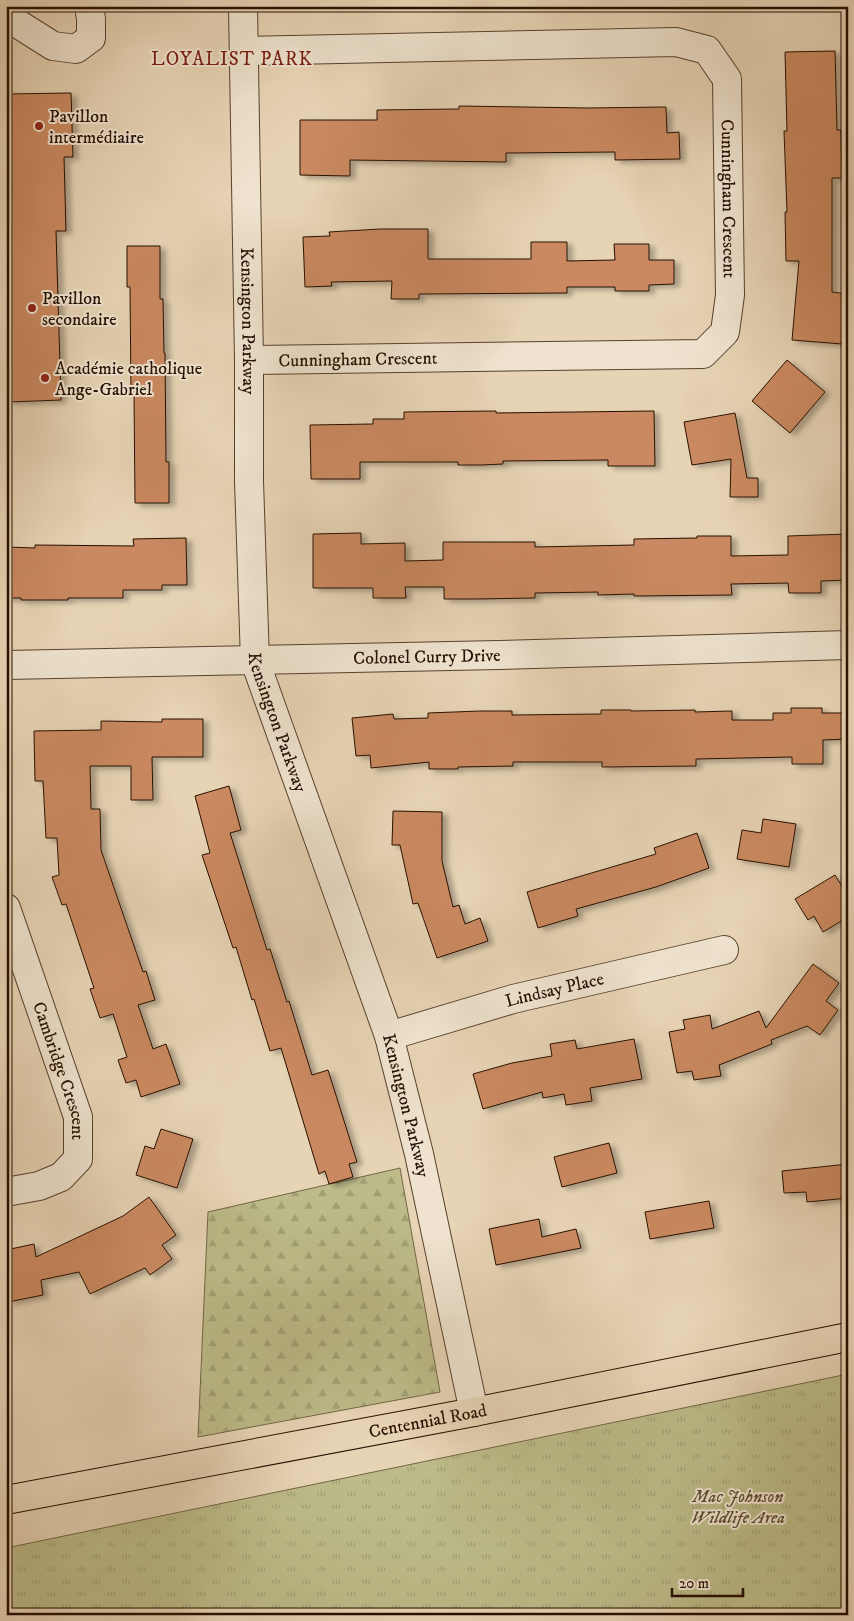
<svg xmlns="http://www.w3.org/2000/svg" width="854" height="1621" viewBox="0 0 854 1621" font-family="'IM FELL DW Pica',serif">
<defs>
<pattern id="grass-tufts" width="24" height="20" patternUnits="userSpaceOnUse" patternTransform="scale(1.25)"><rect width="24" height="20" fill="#bcbb89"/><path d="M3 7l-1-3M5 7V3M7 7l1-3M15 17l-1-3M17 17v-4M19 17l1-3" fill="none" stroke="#a2a074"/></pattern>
<pattern id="forest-firs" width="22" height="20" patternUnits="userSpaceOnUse" patternTransform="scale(1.25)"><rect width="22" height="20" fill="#bcbb89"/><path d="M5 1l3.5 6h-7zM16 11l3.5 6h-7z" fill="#a2a074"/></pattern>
<filter id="shadow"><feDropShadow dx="5.5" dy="3" stdDeviation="2.5" flood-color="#0004"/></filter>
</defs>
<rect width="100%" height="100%" fill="#e7d4b5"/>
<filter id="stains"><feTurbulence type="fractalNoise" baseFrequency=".004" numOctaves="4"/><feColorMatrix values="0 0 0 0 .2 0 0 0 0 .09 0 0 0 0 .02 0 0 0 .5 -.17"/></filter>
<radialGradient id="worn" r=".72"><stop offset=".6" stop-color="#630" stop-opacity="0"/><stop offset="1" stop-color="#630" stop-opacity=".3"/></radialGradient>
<path fill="url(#grass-tufts)" stroke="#726644" d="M 848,1374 L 848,1615 L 6,1615 L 6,1548 Z"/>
<path fill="url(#forest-firs)" stroke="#726644" d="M 400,1168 L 440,1392 L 198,1437 L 208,1212 Z"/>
<path fill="#ca8961" stroke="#271000" filter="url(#shadow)" d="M 835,51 L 837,130 L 841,130 L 842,178 L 832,178 L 832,292 L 847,294 L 842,344 L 792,340 L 799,261 L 786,261 L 785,212 L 787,212 L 784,131 L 787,131 L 785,52 Z
M 71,93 L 73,157 L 64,157 L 66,231 L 56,231 L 61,400 L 8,402 L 8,385 L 6,385 L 6,94 Z
M 459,106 L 588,108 L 666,107 L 667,133 L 679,132 L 680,159 L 615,160 L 615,152 L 506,153 L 506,162 L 350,160 L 350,176 L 300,175 L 300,120 L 377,120 L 377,110 L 459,109 Z
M 380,229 L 428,229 L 428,259 L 531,259 L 531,242 L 567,242 L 567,261 L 615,260 L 614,244 L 649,244 L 649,260 L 674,260 L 674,284 L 649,285 L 649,291 L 615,291 L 615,287 L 567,287 L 567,293 L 419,294 L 419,299 L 391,299 L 392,281 L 331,282 L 332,286 L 305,287 L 303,237 L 330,236 L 329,232 Z
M 127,246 L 160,246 L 160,299 L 163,299 L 164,353 L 165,353 L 166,462 L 169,462 L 169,503 L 135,503 L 134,394 L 131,394 L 130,287 L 127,287 Z
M 787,360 L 825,392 L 790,433 L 752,401 Z
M 496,411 L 496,413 L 654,411 L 655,466 L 608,466 L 608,460 L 503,461 L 503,464 L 482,465 L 458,465 L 458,462 L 360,462 L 360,479 L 311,479 L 310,425 L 373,424 L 373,419 L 404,419 L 404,412 Z
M 735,413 L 747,478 L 758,478 L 758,497 L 730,497 L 731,459 L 692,465 L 684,422 Z
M 361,533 L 361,544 L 405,543 L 405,561 L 443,560 L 443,542 L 535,542 L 535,547 L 634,545 L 634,539 L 697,538 L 697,536 L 731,536 L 731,556 L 788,555 L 788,536 L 848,534 L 848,580 L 821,581 L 821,593 L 789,593 L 788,583 L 731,584 L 732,595 L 634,596 L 634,594 L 598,595 L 598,592 L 535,593 L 535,598 L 476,599 L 444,599 L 444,587 L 405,587 L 406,598 L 373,598 L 373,588 L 313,588 L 313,534 Z
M 186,538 L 187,585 L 162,585 L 162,590 L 123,590 L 123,598 L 68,598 L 68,600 L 21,600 L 21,598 L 6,598 L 6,547 L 35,548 L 35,545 L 134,546 L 133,539 Z
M 791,708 L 822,708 L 822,713 L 848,713 L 848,739 L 823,740 L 823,764 L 792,764 L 792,757 L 696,759 L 696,766 L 602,767 L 602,762 L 513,762 L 513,766 L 458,767 L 458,769 L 429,769 L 429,762 L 371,768 L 370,755 L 356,756 L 352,718 L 393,714 L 394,719 L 428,718 L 428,713 L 480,711 L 512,711 L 512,715 L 601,714 L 601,710 L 631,710 L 631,711 L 695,710 L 695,712 L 732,711 L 732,720 L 773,720 L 773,713 L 791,713 Z
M 162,719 L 203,719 L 203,757 L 152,757 L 153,800 L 131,800 L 131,766 L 90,766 L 91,809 L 100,809 L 101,850 L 143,972 L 146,971 L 155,1000 L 138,1005 L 153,1049 L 166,1044 L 180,1084 L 141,1097 L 136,1080 L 126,1083 L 118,1060 L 127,1057 L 113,1014 L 100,1018 L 90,989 L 94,988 L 66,904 L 62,905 L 52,877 L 59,875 L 57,838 L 46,838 L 43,781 L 35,781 L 34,731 L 101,730 L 101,721 L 162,722 Z
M 229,786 L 241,830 L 230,833 L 267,950 L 270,949 L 287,1002 L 289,1001 L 312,1075 L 328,1070 L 357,1162 L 349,1164 L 353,1177 L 329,1184 L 325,1171 L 319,1174 L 281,1048 L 270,1051 L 254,999 L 252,1000 L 236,947 L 233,948 L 202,855 L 210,853 L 195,796 Z
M 393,811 L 442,812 L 442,861 L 453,907 L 459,905 L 465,924 L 480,918 L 488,941 L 437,958 L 418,903 L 413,904 L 400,845 L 392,845 Z
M 763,819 L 796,824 L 789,867 L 737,859 L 742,830 L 761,833 Z
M 697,833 L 709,868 L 656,887 L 576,909 L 578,916 L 538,928 L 527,892 L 656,854 L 654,848 Z
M 835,875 L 848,896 L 848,917 L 823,932 L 814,916 L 808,920 L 795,899 Z
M 813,964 L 839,983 L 826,1001 L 838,1010 L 820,1035 L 807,1026 L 771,1040 L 772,1044 L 719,1065 L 721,1076 L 694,1080 L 692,1071 L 677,1073 L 669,1032 L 685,1029 L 683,1020 L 710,1015 L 712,1029 L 759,1011 L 766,1028 Z
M 634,1039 L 642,1079 L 590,1088 L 592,1101 L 566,1105 L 564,1094 L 543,1098 L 542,1092 L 483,1109 L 473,1074 L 512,1063 L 552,1056 L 550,1044 L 575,1040 L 577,1049 Z
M 161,1129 L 193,1139 L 177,1188 L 136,1175 L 145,1146 L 154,1149 Z
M 609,1143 L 617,1173 L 562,1187 L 554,1157 Z
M 848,1164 L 848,1198 L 807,1202 L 806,1192 L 784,1193 L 782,1171 Z
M 149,1197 L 176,1235 L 162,1245 L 172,1259 L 150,1275 L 145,1268 L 90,1294 L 79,1272 L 41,1280 L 43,1295 L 8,1302 L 6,1292 L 6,1250 L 34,1244 L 36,1257 L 123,1216 Z
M 709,1201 L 714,1228 L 650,1239 L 645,1212 Z
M 539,1219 L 542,1237 L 576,1229 L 581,1248 L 496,1265 L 489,1229 Z"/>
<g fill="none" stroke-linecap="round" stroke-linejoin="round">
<defs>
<g id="minor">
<path id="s1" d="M 243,6 L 249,360 L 249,481 L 255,661 L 389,1036 L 419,1154 L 474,1412"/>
<path d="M 15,22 L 53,46 L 76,49 L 91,38 L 91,19 L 89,6"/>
<path id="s2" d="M 244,51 L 676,42 L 707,50 L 727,79 L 730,295 L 725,332 L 703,354 L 249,360"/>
<path id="s3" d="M 6,665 L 499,655 L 848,645"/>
<path id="s4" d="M 6,908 L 78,1117 L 78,1159 L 61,1177 L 39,1186 L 6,1192"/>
<path id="s5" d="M 389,1036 L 513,999 L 724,950"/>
</g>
<g id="major">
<path id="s6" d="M 6,1500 L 474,1412 L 848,1337"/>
</g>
</defs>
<use href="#minor" stroke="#57412d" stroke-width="30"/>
<use href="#major" stroke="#271000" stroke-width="30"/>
<use href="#minor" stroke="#efe3cf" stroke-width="28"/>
<use href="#major" stroke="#e7d4b5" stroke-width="28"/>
</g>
<g fill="#8f2418" stroke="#efe3cf" stroke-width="2">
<circle cx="39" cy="126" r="5"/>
<circle cx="32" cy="308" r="5"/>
<circle cx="45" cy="378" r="5"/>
</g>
<g text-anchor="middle" stroke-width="4" stroke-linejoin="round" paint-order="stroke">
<g font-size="18" fill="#271000" stroke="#efe3cf" text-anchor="start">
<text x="49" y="122">Pavillon<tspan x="49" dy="21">intermédiaire</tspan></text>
<text x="42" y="304">Pavillon<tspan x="42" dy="21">secondaire</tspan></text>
<text x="55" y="374">Académie catholique<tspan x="55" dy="21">Ange-Gabriel</tspan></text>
</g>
<g font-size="18" fill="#271000" stroke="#efe3cf">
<text dy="6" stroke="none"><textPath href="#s2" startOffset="619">Cunningham Crescent</textPath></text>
<text dy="6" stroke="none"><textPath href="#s1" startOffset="315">Kensington Parkway</textPath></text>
<text transform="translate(358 359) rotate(-1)" y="6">Cunningham Crescent</text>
<text dy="6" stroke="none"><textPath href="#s3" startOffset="421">Colonel Curry Drive</textPath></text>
<text dy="6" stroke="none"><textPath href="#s1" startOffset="720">Kensington Parkway</textPath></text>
<text dy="6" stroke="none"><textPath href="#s5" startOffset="172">Lindsay Place</textPath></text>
<text dy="6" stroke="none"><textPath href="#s4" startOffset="172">Cambridge Crescent</textPath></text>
<text dy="6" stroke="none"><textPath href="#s1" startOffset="1125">Kensington Parkway</textPath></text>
<text dy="6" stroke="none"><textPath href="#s6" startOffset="429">Centennial Road</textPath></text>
</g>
<g font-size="18" font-style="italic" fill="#5b4c30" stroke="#efe3cf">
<text x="738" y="1502">Mac Johnson<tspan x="738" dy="21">Wildlife Area</tspan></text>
</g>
<g font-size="19" letter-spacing="1" fill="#7a1f14" stroke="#efe3cf">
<text x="232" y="65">LOYALIST PARK</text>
</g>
</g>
<rect width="854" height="1621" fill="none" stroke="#e7d4b5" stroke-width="25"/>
<rect x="8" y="8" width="839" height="1606" fill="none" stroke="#271000" stroke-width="2.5"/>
<rect x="12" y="12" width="829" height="1596" fill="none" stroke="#271000"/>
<path d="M672 1588v8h71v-8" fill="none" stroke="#271000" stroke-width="2.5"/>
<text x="679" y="1588" font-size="15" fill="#271000" stroke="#efe3cf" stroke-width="4" paint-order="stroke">20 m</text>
<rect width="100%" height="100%" filter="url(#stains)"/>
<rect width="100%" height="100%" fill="url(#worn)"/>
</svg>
